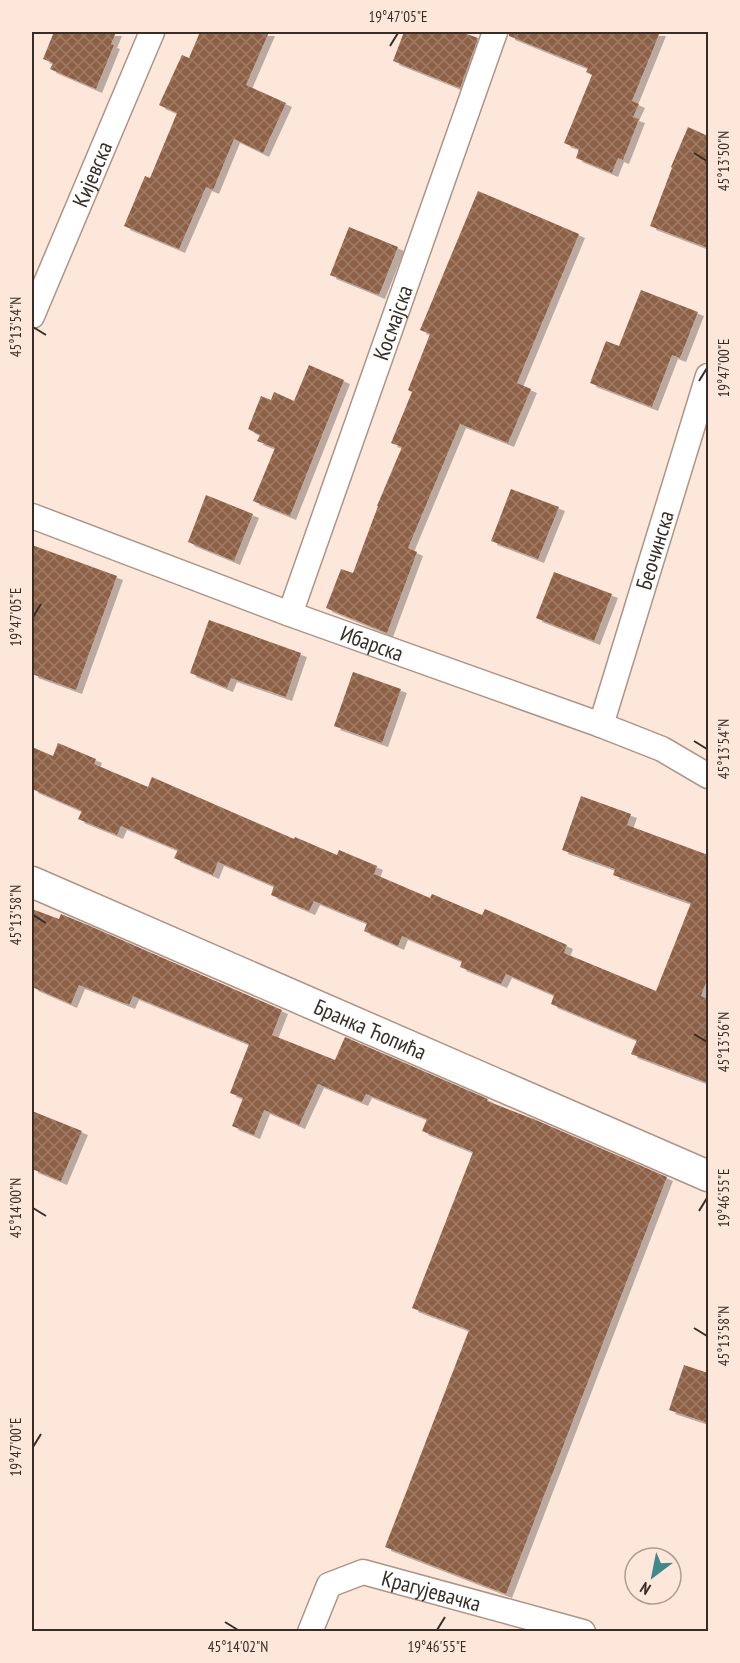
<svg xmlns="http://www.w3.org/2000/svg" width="740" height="1663" viewBox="0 0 740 1663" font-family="'PT Sans Narrow',sans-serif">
<defs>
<pattern id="building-cross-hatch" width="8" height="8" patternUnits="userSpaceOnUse" patternTransform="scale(1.5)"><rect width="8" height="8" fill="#8e6045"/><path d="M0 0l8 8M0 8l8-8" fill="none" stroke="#9e7d69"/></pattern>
<filter id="shadow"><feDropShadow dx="6" dy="4" stdDeviation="0" flood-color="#0004"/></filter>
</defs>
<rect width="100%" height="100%" fill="#fde7db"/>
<path fill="url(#building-cross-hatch)" filter="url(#shadow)" d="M 54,32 L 116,32 L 111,44 L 114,45 L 96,89 L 50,69 L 53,63 L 43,59 Z
M 200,32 L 269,32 L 246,85 L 286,103 L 263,153 L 234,139 L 213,190 L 206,187 L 179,249 L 124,226 L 145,176 L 150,178 L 177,113 L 159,105 L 182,55 L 189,58 Z
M 404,32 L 461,32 L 478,38 L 460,88 L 393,61 Z
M 509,32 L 660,32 L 632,101 L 639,104 L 633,117 L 639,119 L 623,160 L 618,158 L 612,173 L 576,158 L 579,149 L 564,143 L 592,75 L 586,72 L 588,68 L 509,36 Z
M 688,127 L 708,136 L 708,248 L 650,226 L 672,168 L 671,167 Z
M 478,191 L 579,234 L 517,383 L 531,389 L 508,443 L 460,424 L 408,548 L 417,552 L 387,633 L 326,608 L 341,569 L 353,573 L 378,506 L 377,506 L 402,447 L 391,443 L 412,392 L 408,390 L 430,334 L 420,330 Z
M 349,227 L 398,247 L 379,295 L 330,275 Z
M 641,290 L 698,312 L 680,358 L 672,355 L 652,407 L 590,383 L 606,341 L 619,346 Z
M 309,365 L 344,380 L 290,516 L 253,501 L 275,448 L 257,441 L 260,435 L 248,429 L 261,396 L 271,400 L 274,392 L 294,401 Z
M 511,489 L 559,507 L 538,559 L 491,541 Z
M 206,495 L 253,514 L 234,561 L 188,542 Z
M 32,545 L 117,576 L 76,690 L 32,674 Z
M 554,572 L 612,594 L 594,641 L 536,618 Z
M 209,620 L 301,653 L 286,697 L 231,678 L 227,688 L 190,673 Z
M 353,672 L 401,689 L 382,743 L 334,726 Z
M 58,743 L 96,759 L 94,764 L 148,787 L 152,777 L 294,839 L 295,837 L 337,855 L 339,850 L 377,866 L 374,874 L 430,898 L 432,894 L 482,915 L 485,909 L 567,945 L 564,953 L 656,991 L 691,903 L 613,875 L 615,869 L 562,850 L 581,796 L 631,814 L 627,825 L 708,855 L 708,977 L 701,996 L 708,999 L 708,1083 L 631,1054 L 637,1040 L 551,1004 L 554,995 L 506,974 L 501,984 L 460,967 L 462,961 L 402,936 L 398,946 L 364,931 L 367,923 L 314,901 L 309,911 L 271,895 L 274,886 L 218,862 L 213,875 L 174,858 L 178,850 L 121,826 L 117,835 L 78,819 L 82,811 L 32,789 L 32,747 L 53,756 Z
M 32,909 L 59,919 L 61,914 L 90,926 L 282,1010 L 272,1035 L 335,1060 L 345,1037 L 488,1099 L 487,1101 L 536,1120 L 667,1177 L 506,1594 L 385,1547 L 469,1330 L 412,1308 L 473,1152 L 422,1131 L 427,1119 L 366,1094 L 362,1102 L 318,1084 L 299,1125 L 264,1110 L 254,1135 L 232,1126 L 243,1098 L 230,1093 L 249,1044 L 133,996 L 129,1005 L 79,985 L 71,1004 L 32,987 Z
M 32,1111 L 82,1131 L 61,1181 L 32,1169 Z
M 684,1365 L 708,1373 L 708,1423 L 669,1410 Z"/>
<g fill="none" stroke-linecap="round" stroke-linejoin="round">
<defs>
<g id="minor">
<path id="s1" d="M 32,316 L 152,32"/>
<path id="s2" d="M 32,516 L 290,614 L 601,725 L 662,749 L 708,776"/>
<path id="s3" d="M 290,614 L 495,32"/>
<path id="s4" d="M 601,725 L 708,376"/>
<path id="s5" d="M 310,1632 L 329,1585 L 363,1572 L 583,1632"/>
</g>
<g id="tertiary">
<path id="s6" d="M 32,882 L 708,1176"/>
</g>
</defs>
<use href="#minor" stroke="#ad9486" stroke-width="27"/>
<use href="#tertiary" stroke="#ad9486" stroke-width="33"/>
<use href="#minor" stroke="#fff" stroke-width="24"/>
<use href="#tertiary" stroke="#fff" stroke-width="30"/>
</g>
<path fill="none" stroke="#372d27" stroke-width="2" d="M 390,46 L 398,33M 694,153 L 707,161M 33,327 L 46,335M 699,381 L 707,368M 33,617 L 41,604M 694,741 L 707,749M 33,915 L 46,923M 694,1034 L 707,1042M 33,1208 L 46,1216M 699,1211 L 707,1198M 694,1328 L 707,1336M 33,1447 L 41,1434M 225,1622 L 238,1630M 437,1630 L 445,1617"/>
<g text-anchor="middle" stroke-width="6" stroke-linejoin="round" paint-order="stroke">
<g font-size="22" fill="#372d27" stroke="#fde7db">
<text dy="8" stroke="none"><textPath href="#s1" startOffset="154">Кијевска</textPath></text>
<text dy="8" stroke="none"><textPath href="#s3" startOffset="309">Космајска</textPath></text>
<text dy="8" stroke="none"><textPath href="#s4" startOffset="183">Беочинска</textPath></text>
<text dy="8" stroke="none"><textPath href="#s2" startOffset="363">Ибарска</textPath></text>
<text dy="8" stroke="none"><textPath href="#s6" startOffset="369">Бранка Ћопића</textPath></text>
<text dy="8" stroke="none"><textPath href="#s5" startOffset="158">Крагујевачка</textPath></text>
</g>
</g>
<rect width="740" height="1663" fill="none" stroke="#fde7db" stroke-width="66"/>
<g transform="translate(653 1576) rotate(212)"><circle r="28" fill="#fde7db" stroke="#ae9d93" stroke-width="1.5"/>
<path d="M0-4.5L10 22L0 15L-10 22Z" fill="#3f888c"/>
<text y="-9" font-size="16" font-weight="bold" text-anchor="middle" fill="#372d27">N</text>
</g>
<rect x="33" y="33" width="674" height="1597" fill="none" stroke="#372d27" stroke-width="2"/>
<g font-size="15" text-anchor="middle" fill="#372d27">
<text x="398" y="22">19°47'05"E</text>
<text transform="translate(724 161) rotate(-90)" y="5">45°13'50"N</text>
<text transform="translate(16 327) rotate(-90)" y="5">45°13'54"N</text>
<text transform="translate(724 368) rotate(-90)" y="5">19°47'00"E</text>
<text transform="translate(16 617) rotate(-90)" y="5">19°47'05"E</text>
<text transform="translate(724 749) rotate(-90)" y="5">45°13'54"N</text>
<text transform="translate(16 915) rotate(-90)" y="5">45°13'58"N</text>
<text transform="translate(724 1042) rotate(-90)" y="5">45°13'56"N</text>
<text transform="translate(724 1198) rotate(-90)" y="5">19°46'55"E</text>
<text transform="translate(16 1208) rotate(-90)" y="5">45°14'00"N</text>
<text transform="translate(724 1336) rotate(-90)" y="5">45°13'58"N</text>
<text transform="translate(16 1447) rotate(-90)" y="5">19°47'00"E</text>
<text x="238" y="1652">45°14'02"N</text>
<text x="437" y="1652">19°46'55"E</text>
</g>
</svg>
